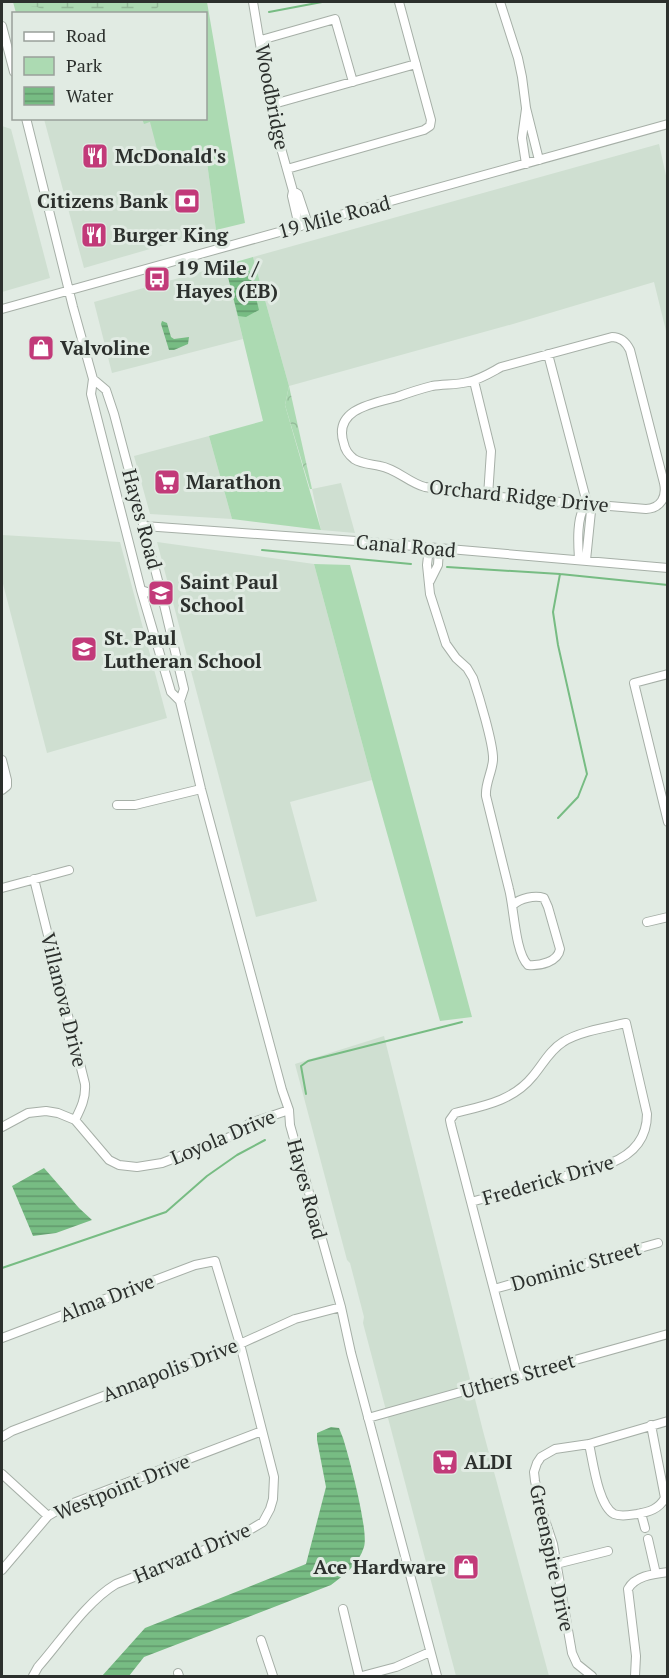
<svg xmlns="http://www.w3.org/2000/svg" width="669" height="1678" viewBox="0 0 669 1678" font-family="'PT Serif',serif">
<defs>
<pattern id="forest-crowns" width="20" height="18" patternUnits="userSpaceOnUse" patternTransform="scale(1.5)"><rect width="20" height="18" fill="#acdab2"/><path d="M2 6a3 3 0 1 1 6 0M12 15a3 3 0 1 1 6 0" fill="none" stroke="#94bb99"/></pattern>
<pattern id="wetland-marsh" width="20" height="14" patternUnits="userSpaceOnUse" patternTransform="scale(1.5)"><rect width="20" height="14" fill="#acdab2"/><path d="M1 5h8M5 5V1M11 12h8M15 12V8" fill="none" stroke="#94bb99"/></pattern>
<pattern id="water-rules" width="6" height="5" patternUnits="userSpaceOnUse" patternTransform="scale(1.5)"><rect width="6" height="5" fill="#77bc83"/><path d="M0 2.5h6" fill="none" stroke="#62996c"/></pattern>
</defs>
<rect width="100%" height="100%" fill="#e1ebe3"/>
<path fill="#cfdfd1" d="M 44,119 L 142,119 L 144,123 L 150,122 L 202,153 L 207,162 L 216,230 L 84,268 Z
M 2,126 L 11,129 L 50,278 L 2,292 Z
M 659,144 L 667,180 L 667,335 L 654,282 L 513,324 L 289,386 L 253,257 Z
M 225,265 L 243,339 L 112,373 L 94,302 Z
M 209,436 L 232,519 L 150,514 L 134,456 Z
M 341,483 L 355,533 L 321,530 L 312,489 Z
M 2,535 L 120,542 L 167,718 L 47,753 L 2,580 Z
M 157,542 L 314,564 L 372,780 L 290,802 L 317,901 L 256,917 Z
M 384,1036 L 483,1431 L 549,1676 L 456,1676 L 363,1323 L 364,1317 L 350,1263 L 347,1260 L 295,1064 Z"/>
<path fill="#acdab2" d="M 13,2 L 207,2 L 245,223 L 216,230 L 207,162 L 201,153 L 161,164 L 150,122 L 144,124 L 142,119 L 206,118 L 206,14 L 16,13 Z
M 253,257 L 289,386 L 285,405 L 321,530 L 232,519 L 209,436 L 263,421 L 225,265 Z
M 314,564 L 350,565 L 472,1017 L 440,1021 L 372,780 Z"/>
<path fill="url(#forest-crowns)" d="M 289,386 L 312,489 L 310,489 L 285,405 Z"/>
<path fill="url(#wetland-marsh)" d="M 25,2 L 163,2 L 151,14 L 51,13 L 37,7 L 25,7 Z"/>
<path fill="url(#water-rules)" d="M 248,266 L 259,310 L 246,317 L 238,316 L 228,277 L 236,267 Z
M 162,321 L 167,323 L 171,337 L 174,339 L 189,337 L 188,344 L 174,350 L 169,350 L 161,324 Z
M 44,1168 L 79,1208 L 92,1220 L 56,1233 L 33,1236 L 12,1186 Z
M 331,1427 L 339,1428 L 343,1438 C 349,1457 369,1531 364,1547 C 359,1564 344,1575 331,1585 L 144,1657 L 129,1676 L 102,1676 L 145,1628 L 306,1564 L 326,1487 L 317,1440 L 317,1433 Z"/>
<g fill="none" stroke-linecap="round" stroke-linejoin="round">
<path stroke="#77bc83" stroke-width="2" d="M 269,12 L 322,2
M 262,550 L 411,564
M 447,567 L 560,574 L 668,585
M 558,818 L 578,797 L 587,774 L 558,645 L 553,612 L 560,574
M 306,1094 L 301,1066 L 308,1061 L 462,1022
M 2,1268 L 166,1212 L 207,1176 L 237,1155 L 265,1140"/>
<defs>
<path id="minor" d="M 253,2 L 272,116 L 293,191 L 292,196 L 299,226
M 500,2 L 518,58 L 522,77 L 526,108 L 539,160
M 2,26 L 14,72
M 261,40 L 335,19 L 353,82
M 270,105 L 416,64
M 526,109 L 522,138 L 526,164
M 26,118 L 73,307 L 93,379 L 91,394 L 141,590 L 171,692 L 180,701 L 201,789 L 282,1090 L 289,1110 L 290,1125 L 341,1307 L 351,1353 L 437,1676
M 287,169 L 424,130 L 430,126 L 431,120 L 399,2
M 293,191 L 298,194 L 308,224
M 2,309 L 668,124
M 612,337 C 621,337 626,342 630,350 L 664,483 C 667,497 661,508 646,509 L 488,496 L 425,487 C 409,483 397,469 380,466 C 371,464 362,464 354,459 C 349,455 345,450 344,444 C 332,409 374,403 397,397 C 408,393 420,389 432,386 C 444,384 456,385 468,382 C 481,379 490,373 501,367 Z
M 548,354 L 587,503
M 93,379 L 106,390 L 114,414 L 161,592 L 184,689 L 180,701
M 474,381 L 491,451 L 488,496
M 144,526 L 356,541 L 668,568
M 429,548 L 427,565 L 430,594 L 446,644 L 456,658 L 467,668 L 473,678 C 478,693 494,745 493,760 C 492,773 485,783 486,796 L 509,889 C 514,907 515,953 528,965 C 540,966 558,962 560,949 L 548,907 L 544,898 C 535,895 520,898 513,905
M 579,559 C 578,544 576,515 587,503 L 591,511 L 586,560
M 430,581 L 438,565 L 439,549
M 141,590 L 150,593 L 161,592
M 668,674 L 634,683 L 668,822
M 2,760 L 7,780 L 7,786 L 2,790
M 117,805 L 135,805 L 201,789
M 34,879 L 85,1084 C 86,1098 81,1108 75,1120
M 2,888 L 69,870
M 647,922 L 668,917
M 2,1127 L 28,1113 L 46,1111 L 58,1113 L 75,1120 L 109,1160 L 119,1165 L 137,1167 L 162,1163 L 235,1135 L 250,1123 L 289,1110
M 471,1202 L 611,1163 C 633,1154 647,1138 647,1114 L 626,1023 C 608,1027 578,1032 563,1042 C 550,1050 543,1064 533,1076 C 513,1101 483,1106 455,1113 L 450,1120 L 451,1125 C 473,1209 494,1292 517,1376
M 494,1289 L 658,1243
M 2,1338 L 195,1265 L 215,1261 L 240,1344 L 274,1477 L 273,1499 L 270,1509 L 263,1522 L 238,1537 L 116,1584 C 86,1602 61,1641 38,1667 L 33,1676
M 368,1418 L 668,1334
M 2,1437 L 12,1431 L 240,1344 L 295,1319 L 341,1307
M 589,1444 C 593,1461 598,1505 614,1514 C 621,1517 630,1515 637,1514 C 649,1512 659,1509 665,1498 L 651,1425
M 2,1474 L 48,1516
M 641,1513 L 645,1528
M 648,1539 L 656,1574
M 556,1564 L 608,1551
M 2,1570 L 48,1516 L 63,1507 L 262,1431
M 343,1609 L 359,1676
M 261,1640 L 273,1676
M 178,1673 L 179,1676
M 362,1676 L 396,1667 L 430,1652
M 592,1676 L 577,1664 L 572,1653 L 553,1544 L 541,1508 L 535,1481 L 534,1472 L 537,1463 L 541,1457 L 555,1449 L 589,1444 L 668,1421
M 635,1676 L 636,1656 L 628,1589 C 635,1576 653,1574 668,1572"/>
</defs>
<use href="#minor" stroke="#a6afa7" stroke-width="10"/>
<use href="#minor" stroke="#fff" stroke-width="8"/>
</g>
<defs>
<symbol id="restaurant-square" viewBox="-11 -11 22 22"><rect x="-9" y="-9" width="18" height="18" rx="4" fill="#c23a79" stroke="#e1ebe3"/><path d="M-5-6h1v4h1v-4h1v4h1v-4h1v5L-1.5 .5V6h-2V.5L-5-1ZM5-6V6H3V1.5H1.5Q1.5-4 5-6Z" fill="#fff"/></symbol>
<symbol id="bank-square" viewBox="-11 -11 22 22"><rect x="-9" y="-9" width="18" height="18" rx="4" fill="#c23a79" stroke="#e1ebe3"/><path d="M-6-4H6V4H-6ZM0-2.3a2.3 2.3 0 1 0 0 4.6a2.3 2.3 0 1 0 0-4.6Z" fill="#fff"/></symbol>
<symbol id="bus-square" viewBox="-11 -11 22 22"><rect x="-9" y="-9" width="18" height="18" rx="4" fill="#c23a79" stroke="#e1ebe3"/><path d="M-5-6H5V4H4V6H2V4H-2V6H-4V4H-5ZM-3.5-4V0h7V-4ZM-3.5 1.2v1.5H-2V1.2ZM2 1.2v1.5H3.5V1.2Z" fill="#fff"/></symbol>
<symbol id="shop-square" viewBox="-11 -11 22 22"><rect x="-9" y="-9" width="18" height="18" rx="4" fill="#c23a79" stroke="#e1ebe3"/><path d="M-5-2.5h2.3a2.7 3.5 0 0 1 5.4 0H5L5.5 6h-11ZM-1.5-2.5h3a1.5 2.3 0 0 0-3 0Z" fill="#fff"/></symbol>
<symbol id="supermarket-square" viewBox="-11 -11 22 22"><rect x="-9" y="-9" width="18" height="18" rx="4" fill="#c23a79" stroke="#e1ebe3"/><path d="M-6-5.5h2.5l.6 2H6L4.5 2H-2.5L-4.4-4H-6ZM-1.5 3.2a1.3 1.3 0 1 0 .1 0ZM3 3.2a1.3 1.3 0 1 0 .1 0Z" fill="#fff"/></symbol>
<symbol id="school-square" viewBox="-11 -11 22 22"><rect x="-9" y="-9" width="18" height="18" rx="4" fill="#c23a79" stroke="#e1ebe3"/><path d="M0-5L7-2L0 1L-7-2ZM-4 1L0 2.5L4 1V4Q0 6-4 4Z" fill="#fff"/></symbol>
</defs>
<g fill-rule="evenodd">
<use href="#restaurant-square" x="80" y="141" width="30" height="30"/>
<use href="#bank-square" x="172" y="186" width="30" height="30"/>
<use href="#restaurant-square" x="79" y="220" width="30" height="30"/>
<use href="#bus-square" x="142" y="264" width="30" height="30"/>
<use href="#shop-square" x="26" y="333" width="30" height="30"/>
<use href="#supermarket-square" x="152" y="467" width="30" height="30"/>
<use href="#school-square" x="146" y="578" width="30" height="30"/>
<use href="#school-square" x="69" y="634" width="30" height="30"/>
<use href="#supermarket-square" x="430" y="1447" width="30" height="30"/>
<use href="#shop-square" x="451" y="1552" width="30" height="30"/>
</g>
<g text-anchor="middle" stroke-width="6" stroke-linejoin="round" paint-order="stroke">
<g font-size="20" fill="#2c302d" stroke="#e1ebe3">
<text transform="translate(272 97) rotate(79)" y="7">Woodbridge</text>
<text transform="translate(334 217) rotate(-15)" y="7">19 Mile Road</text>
<text transform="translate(519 496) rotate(6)" y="7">Orchard Ridge Drive</text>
<text transform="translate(142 519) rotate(75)" y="7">Hayes Road</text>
<text transform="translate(406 546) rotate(5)" y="7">Canal Road</text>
<text transform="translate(64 1000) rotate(76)" y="7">Villanova Drive</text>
<text transform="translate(223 1137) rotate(-23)" y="7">Loyola Drive</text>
<text transform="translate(548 1180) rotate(-16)" y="7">Frederick Drive</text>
<text transform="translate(307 1189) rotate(75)" y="7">Hayes Road</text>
<text transform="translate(576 1266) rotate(-16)" y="7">Dominic Street</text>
<text transform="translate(107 1298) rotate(-21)" y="7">Alma Drive</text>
<text transform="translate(170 1370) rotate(-21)" y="7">Annapolis Drive</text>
<text transform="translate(518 1376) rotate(-16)" y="7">Uthers Street</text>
<text transform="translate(122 1487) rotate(-22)" y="7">Westpoint Drive</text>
<text transform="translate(192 1553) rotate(-23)" y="7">Harvard Drive</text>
<text transform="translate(552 1558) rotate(78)" y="7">Greenspire Drive</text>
</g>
<g font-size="20" font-weight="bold" fill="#2c302d" stroke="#e1ebe3" text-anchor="start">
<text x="115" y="163">McDonald's</text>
<text x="168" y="208" text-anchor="end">Citizens Bank</text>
<text x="113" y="242">Burger King</text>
<text x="176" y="275">19 Mile /<tspan x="176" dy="23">Hayes (EB)</tspan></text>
<text x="60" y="355">Valvoline</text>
<text x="186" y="489">Marathon</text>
<text x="180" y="589">Saint Paul<tspan x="180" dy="23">School</tspan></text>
<text x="104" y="645">St. Paul<tspan x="104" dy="23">Lutheran School</tspan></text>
<text x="464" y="1469">ALDI</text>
<text x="446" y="1574" text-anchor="end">Ace Hardware</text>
</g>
</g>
<rect width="669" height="1678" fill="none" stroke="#2c302d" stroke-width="6"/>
<rect x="12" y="12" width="195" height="108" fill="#e1ebe3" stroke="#99a09a" stroke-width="1.5"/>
<rect x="24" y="32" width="30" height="9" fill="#ffffff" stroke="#99a09a" stroke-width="1.5"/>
<text x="66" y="42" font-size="18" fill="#2c302d">Road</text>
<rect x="24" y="57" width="30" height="18" fill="#acdab2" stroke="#99a09a" stroke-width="1.5"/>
<text x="66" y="72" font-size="18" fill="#2c302d">Park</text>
<rect x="24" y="87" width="30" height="18" fill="url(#water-rules)" stroke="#99a09a" stroke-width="1.5"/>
<text x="66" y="102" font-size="18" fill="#2c302d">Water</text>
</svg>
